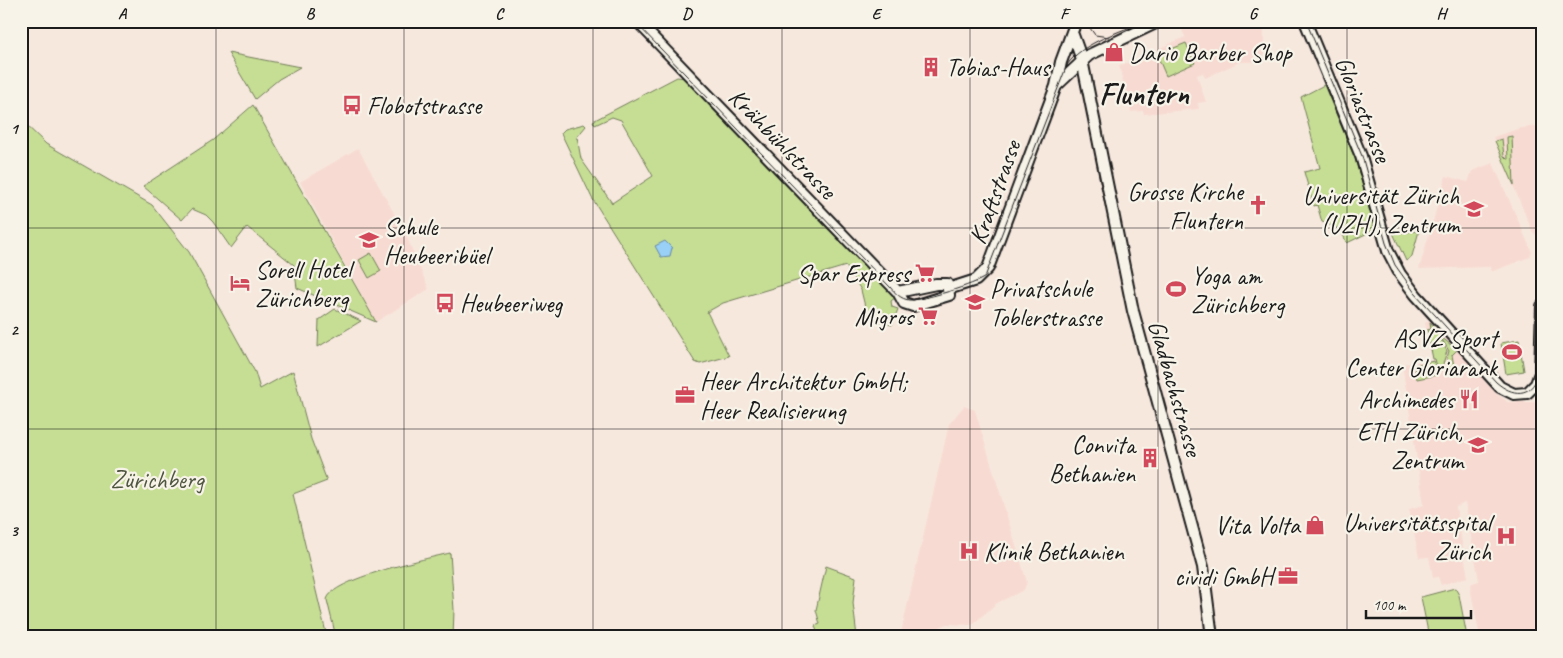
<svg xmlns="http://www.w3.org/2000/svg" width="1563" height="658" viewBox="0 0 1563 658" font-family="Caveat,sans-serif">
<rect width="100%" height="100%" fill="#f7e8de"/>
<filter id="ink" filterUnits="userSpaceOnUse"><feTurbulence type="fractalNoise" baseFrequency=".02" numOctaves="2"/><feDisplacementMap in="SourceGraphic" scale="10" xChannelSelector="R" yChannelSelector="G"/><feConvolveMatrix kernelMatrix="1 2 1 2 8 2 1 2 1" color-interpolation-filters="sRGB"/></filter>
<g filter="url(#ink)">
<path fill="#f7dbd2" d="M 1178,21 L 1264,21 L 1264,62 L 1240,62 L 1205,78 L 1203,73 L 1197,75 L 1206,102 L 1198,103 L 1199,109 L 1144,114 L 1143,111 L 1131,112 L 1119,66 L 1185,37 Z
M 1542,125 L 1542,241 L 1532,231 L 1493,137 L 1521,128 Z
M 358,148 L 405,233 L 429,289 L 376,322 L 300,182 Z
M 1493,163 L 1532,252 L 1530,257 L 1491,272 L 1490,267 L 1419,269 L 1446,176 L 1468,182 L 1472,171 Z
M 1429,320 L 1498,395 L 1508,402 L 1536,402 L 1542,407 L 1542,637 L 1480,637 L 1470,588 L 1472,583 L 1479,581 L 1465,503 L 1456,507 L 1468,577 L 1441,585 L 1438,577 L 1433,578 L 1429,557 L 1419,558 L 1409,509 L 1424,505 L 1402,364 L 1433,360 L 1425,323 Z
M 964,406 L 975,410 L 1027,582 L 1024,590 L 997,603 L 972,625 L 946,624 L 932,632 L 900,637 L 949,424 Z"/>
<path fill="#c6de94" stroke="#717d58" d="M 1186,43 L 1195,63 L 1166,76 L 1157,55 Z
M 228,53 L 300,67 L 279,79 L 255,99 Z
M 677,77 L 686,78 L 896,297 L 891,301 L 892,307 L 898,309 L 892,325 L 868,319 L 861,290 L 846,266 L 723,303 L 707,312 L 729,356 L 700,364 L 695,362 L 592,198 L 561,133 L 565,129 L 584,124 L 586,126 L 577,137 L 581,159 L 612,203 L 653,176 L 621,120 L 612,117 L 595,125 L 593,121 Z
M 1324,85 L 1356,161 L 1374,227 L 1372,231 L 1347,243 L 1340,229 L 1322,222 L 1317,205 L 1314,206 L 1310,194 L 1312,189 L 1308,186 L 1304,172 L 1320,168 L 1301,97 Z
M 253,105 L 376,322 L 297,288 L 294,265 L 247,227 L 231,248 L 213,222 L 206,215 L 192,209 L 182,220 L 143,186 L 213,140 Z
M 21,120 L 46,144 L 152,205 L 189,252 L 255,372 L 260,389 L 293,371 L 311,439 L 327,481 L 293,494 L 327,637 L 21,637 Z
M 1512,136 L 1514,185 L 1495,141 L 1502,139 L 1504,156 L 1508,160 L 1507,137 Z
M 1419,231 L 1412,256 L 1406,261 L 1393,233 Z
M 371,253 L 381,271 L 369,278 L 359,260 Z
M 335,309 L 361,321 L 318,347 L 319,320 Z
M 1430,322 C 1438,330 1441,341 1447,351 L 1441,370 L 1438,371 L 1435,359 L 1433,359 L 1427,330 L 1431,329 Z
M 1440,336 L 1457,350 L 1452,355 L 1455,372 L 1450,373 L 1447,358 L 1449,351 Z
M 1519,340 L 1524,371 L 1506,374 L 1501,343 Z
M 1434,361 L 1437,375 L 1417,379 L 1414,365 Z
M 450,553 L 454,610 L 453,637 L 336,637 L 327,600 C 330,579 429,558 450,553 Z
M 826,566 L 856,577 L 853,603 L 857,637 L 819,637 L 815,626 L 820,624 L 816,610 Z
M 1455,588 L 1459,595 L 1467,637 L 1429,637 L 1421,597 Z"/>
<path fill="#99d0f8" stroke="#6788a0" d="M 665,241 L 672,248 L 670,256 L 661,257 L 655,246 Z"/>
<g fill="none" stroke-linecap="round" stroke-linejoin="round">
<defs>
<path id="minor" d="M 637,21 L 898,292 L 904,303 L 913,306 L 949,295 L 947,284 L 936,284 L 898,292
M 1305,21 L 1361,156 L 1388,251 L 1400,274 L 1416,295 L 1500,387 L 1514,394 L 1527,393 L 1536,384 L 1540,373 L 1542,306
M 1073,35 L 1082,60 L 1133,311 L 1203,567 L 1212,637
M 1056,86 L 1089,55 L 1160,21
M 948,289 L 976,280 L 988,268 L 1056,86 L 1061,62 L 1076,21"/>
</defs>
<use href="#minor" stroke="#1c1c1c" stroke-width="14"/>
<use href="#minor" stroke="#f7f3e8" stroke-width="10"/>
<path stroke="#1c1c1c" stroke-width="1" d="M 634,21 L 890,287 C 895,293 901,299 909,300 C 921,301 977,284 985,277 L 1067,65 C 1083,42 1120,32 1145,21
M 1088,21 L 1090,28 L 1095,35 L 1109,37
M 1306,21 L 1362,156 L 1386,243 L 1395,265 L 1415,293 L 1496,382 C 1512,396 1531,398 1538,375 L 1542,290"/>
</g>
</g>
<path fill="none" stroke="#1c1c1c" stroke-width="1" stroke-opacity="0.55" d="M 216,21 L 216,637M 404,21 L 404,637M 593,21 L 593,637M 782,21 L 782,637M 970,21 L 970,637M 1158,21 L 1158,637M 1347,21 L 1347,637M 21,228 L 1542,228M 21,429 L 1542,429"/>
<defs>
<symbol id="shop-bare" viewBox="-9 -9 18 18"><path d="M-5-2.5h2.3a2.7 3.5 0 0 1 5.4 0H5L5.5 6h-11ZM-1.5-2.5h3a1.5 2.3 0 0 0-3 0Z" fill="#d1495b" stroke="#f7f3e8" stroke-width="2.5" paint-order="stroke"/></symbol>
<symbol id="building-bare" viewBox="-9 -9 18 18"><path d="M-4-6H4V6H1V3H-1V6H-4ZM-2.5-4.3h1.7v1.8h-1.7ZM.8-4.3h1.7v1.8H.8ZM-2.5-1h1.7V.8h-1.7ZM.8-1h1.7V.8H.8Z" fill="#d1495b" stroke="#f7f3e8" stroke-width="2.5" paint-order="stroke"/></symbol>
<symbol id="bus-bare" viewBox="-9 -9 18 18"><path d="M-5-6H5V4H4V6H2V4H-2V6H-4V4H-5ZM-3.5-4V0h7V-4ZM-3.5 1.2v1.5H-2V1.2ZM2 1.2v1.5H3.5V1.2Z" fill="#d1495b" stroke="#f7f3e8" stroke-width="2.5" paint-order="stroke"/></symbol>
<symbol id="church-bare" viewBox="-9 -9 18 18"><path d="M-1.2-6h2.4v3.5h3.3v2.4h-3.3V6h-2.4V-.1h-3.3v-2.4h3.3Z" fill="#d1495b" stroke="#f7f3e8" stroke-width="2.5" paint-order="stroke"/></symbol>
<symbol id="university-bare" viewBox="-9 -9 18 18"><path d="M0-5L7-2L0 1L-7-2ZM-4 1L0 2.5L4 1V4Q0 6-4 4Z" fill="#d1495b" stroke="#f7f3e8" stroke-width="2.5" paint-order="stroke"/></symbol>
<symbol id="school-bare" viewBox="-9 -9 18 18"><path d="M0-5L7-2L0 1L-7-2ZM-4 1L0 2.5L4 1V4Q0 6-4 4Z" fill="#d1495b" stroke="#f7f3e8" stroke-width="2.5" paint-order="stroke"/></symbol>
<symbol id="supermarket-bare" viewBox="-9 -9 18 18"><path d="M-6-5.5h2.5l.6 2H6L4.5 2H-2.5L-4.4-4H-6ZM-1.5 3.2a1.3 1.3 0 1 0 .1 0ZM3 3.2a1.3 1.3 0 1 0 .1 0Z" fill="#d1495b" stroke="#f7f3e8" stroke-width="2.5" paint-order="stroke"/></symbol>
<symbol id="hotel-bare" viewBox="-9 -9 18 18"><path d="M-6-4.5h1.5V1H6V5H4.5V3h-9V5H-6ZM-4 0a1.8 1.8 0 1 1 3.6 0ZM.5 0V-2.5h3Q6-2.5 6 0Z" fill="#d1495b" stroke="#f7f3e8" stroke-width="2.5" paint-order="stroke"/></symbol>
<symbol id="stadium-bare" viewBox="-9 -9 18 18"><path d="M0-5a6.5 5 0 1 0 0 10a6.5 5 0 1 0 0-10ZM-3.5-1.8h7v3.6h-7Z" fill="#d1495b" stroke="#f7f3e8" stroke-width="2.5" paint-order="stroke"/></symbol>
<symbol id="office-bare" viewBox="-9 -9 18 18"><path d="M-6-3h4V-5.5h4V-3h4V5H-6ZM-1-4.5V-3h2v-1.5ZM-6 0V1H6V0Z" fill="#d1495b" stroke="#f7f3e8" stroke-width="2.5" paint-order="stroke"/></symbol>
<symbol id="restaurant-bare" viewBox="-9 -9 18 18"><path d="M-5-6h1v4h1v-4h1v4h1v-4h1v5L-1.5 .5V6h-2V.5L-5-1ZM5-6V6H3V1.5H1.5Q1.5-4 5-6Z" fill="#d1495b" stroke="#f7f3e8" stroke-width="2.5" paint-order="stroke"/></symbol>
<symbol id="hospital-bare" viewBox="-9 -9 18 18"><path d="M-5-5h3v3.5h4V-5h3V5h-3V1.5h-4V5h-3Z" fill="#d1495b" stroke="#f7f3e8" stroke-width="2.5" paint-order="stroke"/></symbol>
</defs>
<g fill-rule="evenodd">
<use href="#shop-bare" x="1100" y="38" width="28" height="28"/>
<use href="#building-bare" x="917" y="53" width="28" height="28"/>
<use href="#bus-bare" x="338" y="91" width="28" height="28"/>
<use href="#church-bare" x="1244" y="191" width="28" height="28"/>
<use href="#university-bare" x="1460" y="195" width="28" height="28"/>
<use href="#school-bare" x="355" y="226" width="28" height="28"/>
<use href="#supermarket-bare" x="911" y="259" width="28" height="28"/>
<use href="#hotel-bare" x="226" y="269" width="28" height="28"/>
<use href="#stadium-bare" x="1162" y="275" width="28" height="28"/>
<use href="#school-bare" x="961" y="288" width="28" height="28"/>
<use href="#bus-bare" x="431" y="289" width="28" height="28"/>
<use href="#supermarket-bare" x="914" y="302" width="28" height="28"/>
<use href="#stadium-bare" x="1498" y="338" width="28" height="28"/>
<use href="#office-bare" x="671" y="381" width="28" height="28"/>
<use href="#restaurant-bare" x="1455" y="385" width="28" height="28"/>
<use href="#university-bare" x="1464" y="431" width="28" height="28"/>
<use href="#building-bare" x="1136" y="444" width="28" height="28"/>
<use href="#shop-bare" x="1301" y="511" width="28" height="28"/>
<use href="#hospital-bare" x="1492" y="522" width="28" height="28"/>
<use href="#hospital-bare" x="955" y="537" width="28" height="28"/>
<use href="#office-bare" x="1274" y="562" width="28" height="28"/>
</g>
<g text-anchor="middle" stroke-width="4.5" stroke-linejoin="round" paint-order="stroke">
<g font-size="25" fill="#1c1c1c" stroke="#f7f3e8" text-anchor="end">
<text x="1129" y="61" text-anchor="start">Dario Barber Shop</text>
<text x="946" y="76" text-anchor="start">Tobias-Haus</text>
<text x="367" y="114" text-anchor="start">Flobotstrasse</text>
<text x="1243" y="200">Grosse Kirche<tspan x="1243" dy="29">Fluntern</tspan></text>
<text x="1459" y="204">Universität Zürich<tspan x="1459" dy="29">(UZH), Zentrum</tspan></text>
<text x="384" y="235" text-anchor="start">Schule<tspan x="384" dy="29">Heubeeribüel</tspan></text>
<text x="255" y="278" text-anchor="start">Sorell Hotel<tspan x="255" dy="29">Zürichberg</tspan></text>
<text x="910" y="282">Spar Express</text>
<text x="1191" y="284" text-anchor="start">Yoga am<tspan x="1191" dy="29">Zürichberg</tspan></text>
<text x="990" y="297" text-anchor="start">Privatschule<tspan x="990" dy="29">Toblerstrasse</tspan></text>
<text x="460" y="312" text-anchor="start">Heubeeriweg</text>
<text x="913" y="325">Migros</text>
<text x="1497" y="347">ASVZ Sport<tspan x="1497" dy="29">Center Gloriarank</tspan></text>
<text x="700" y="390" text-anchor="start">Heer Architektur GmbH;<tspan x="700" dy="29">Heer Realisierung</tspan></text>
<text x="1454" y="408">Archimedes</text>
<text x="1463" y="440">ETH Zürich,<tspan x="1463" dy="29">Zentrum</tspan></text>
<text x="1135" y="453">Convita<tspan x="1135" dy="29">Bethanien</tspan></text>
<text x="1491" y="531">Universitätsspital<tspan x="1491" dy="29">Zürich</tspan></text>
<text x="1300" y="534">Vita Volta</text>
<text x="984" y="560" text-anchor="start">Klinik Bethanien</text>
<text x="1273" y="585">cividi GmbH</text>
</g>
<g font-size="25" fill="#1c1c1c" stroke="#f7f3e8">
<text transform="translate(1364 109) rotate(68)" y="9">Gloriastrasse</text>
<text transform="translate(783 143) rotate(46)" y="9">Krähbühlstrasse</text>
<text transform="translate(994 192) rotate(-70)" y="9">Kraftstrasse</text>
<text transform="translate(1176 388) rotate(74)" y="9">Gladbachstrasse</text>
</g>
<g font-size="25" fill="#4f5640" stroke="#f7f3e8">
<text x="157" y="488">Zürichberg</text>
</g>
<g font-size="30" font-weight="bold" fill="#1c1c1c" stroke="#f7f3e8">
<text x="1144" y="104">Fluntern</text>
</g>
</g>
<rect width="1563" height="658" fill="none" stroke="#f7f3e8" stroke-width="55"/>
<path d="M1366 610v8h105v-8" fill="none" stroke="#1c1c1c" stroke-width="2.5"/>
<text x="1373" y="610" font-size="15" fill="#1c1c1c" stroke="#f7f3e8" stroke-width="4" paint-order="stroke">100 m</text>
<rect x="28" y="28" width="1508" height="602" fill="none" stroke="#1c1c1c" stroke-width="2"/>
<g font-size="16" text-anchor="middle" font-weight="bold" fill="#1c1c1c">
<text x="122" y="19">A</text>
<text x="310" y="19">B</text>
<text x="499" y="19">C</text>
<text x="687" y="19">D</text>
<text x="876" y="19">E</text>
<text x="1064" y="19">F</text>
<text x="1253" y="19">G</text>
<text x="1441" y="19">H</text>
<text x="14" y="134">1</text>
<text x="14" y="335">2</text>
<text x="14" y="536">3</text>
</g>
</svg>
